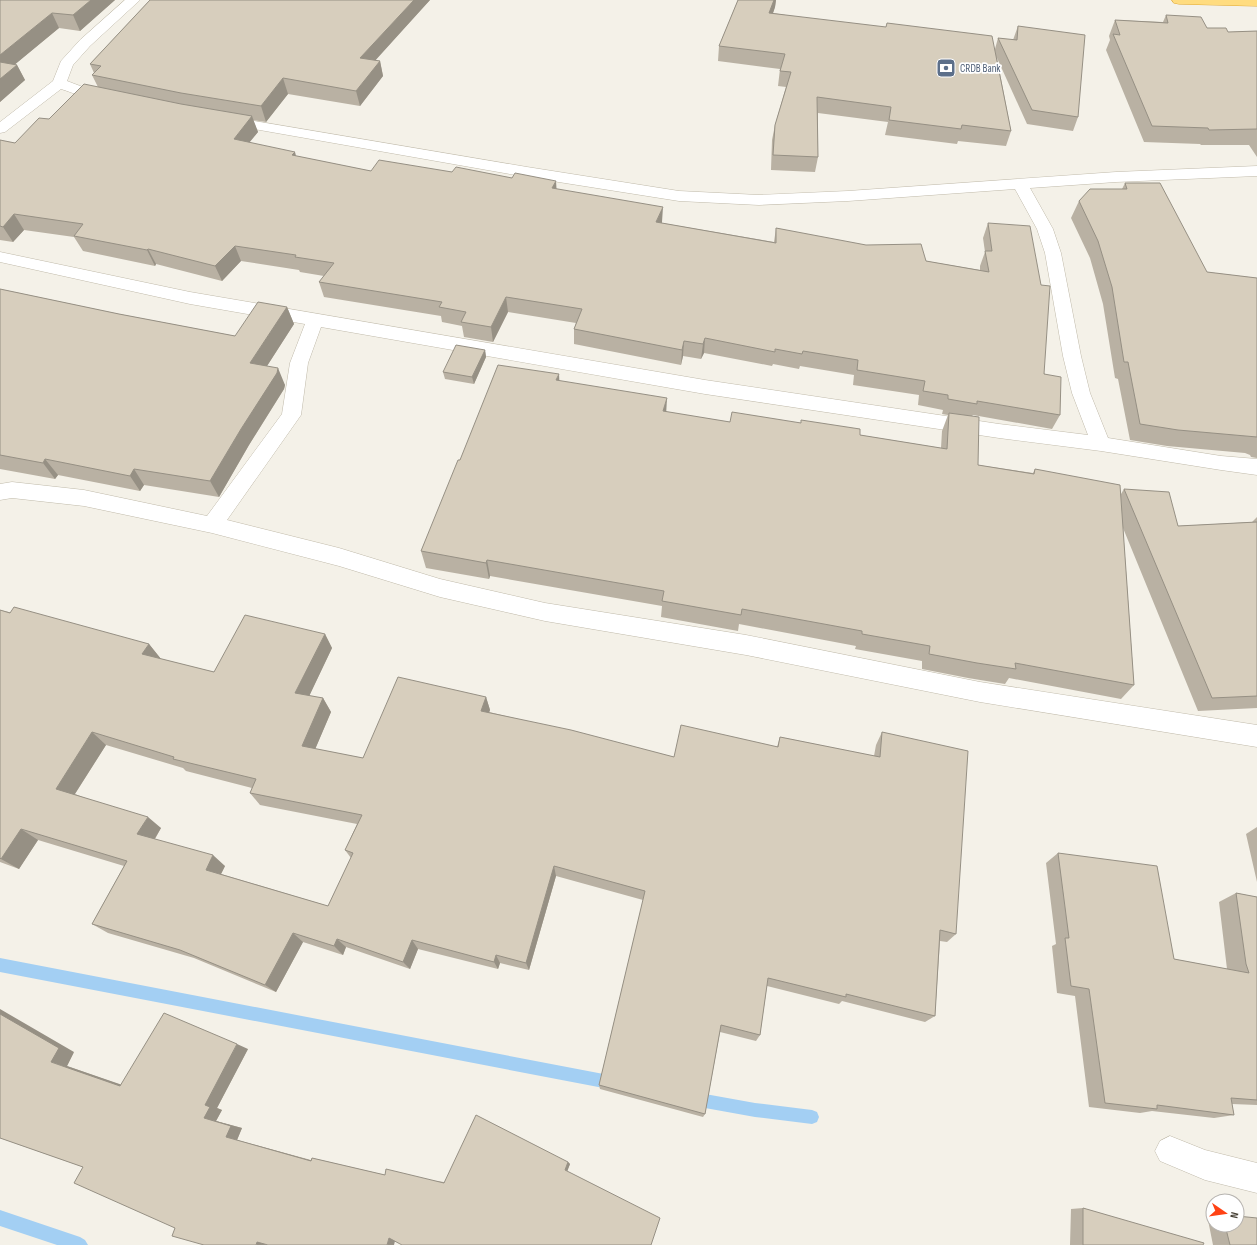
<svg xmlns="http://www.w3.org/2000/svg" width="1257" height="1245" viewBox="0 0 1257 1245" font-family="'Sofia Sans Condensed',sans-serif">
<rect width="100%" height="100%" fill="#f4f1e8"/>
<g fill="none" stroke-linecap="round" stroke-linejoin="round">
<path fill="#a3cff3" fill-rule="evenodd" d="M 0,958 L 614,1076 L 619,1078 L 621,1083 L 619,1088 L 614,1090 L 0,972 Z
M 694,1092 L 755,1103 L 812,1110 L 817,1112 L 819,1117 L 817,1122 L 812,1124 L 755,1117 L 694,1106 L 689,1104 L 687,1099 L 689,1094 Z
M 0,1210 L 80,1237 L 85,1240 L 88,1245 L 57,1245 L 0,1226 Z"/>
<defs>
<path id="minor" d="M 125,0 L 140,0 L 90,46 L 73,65 L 67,81 L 88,89 L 112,95 L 114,98 L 112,101 C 99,104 74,93 61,89 L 5,132 L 0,133 L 0,122 L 53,81 L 61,61 L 80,40 Z
M 225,116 L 527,167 L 679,191 L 759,195 L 848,191 L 1116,172 L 1257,166 L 1257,176 L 1116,182 L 1030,188 L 1053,229 L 1061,253 L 1081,356 L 1090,393 L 1108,438 L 1221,456 L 1257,459 L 1257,475 L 1221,470 L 1101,451 L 999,438 L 705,394 L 321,327 L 308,363 L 301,415 L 227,520 L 339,548 L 440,579 L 545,603 L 746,635 L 980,682 L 1257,725 L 1257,747 L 980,702 L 746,655 L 545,621 L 440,597 L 339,566 L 212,533 L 84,506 L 12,498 L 0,500 L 0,484 L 12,482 L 84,490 L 207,516 L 282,414 L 290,363 L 305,324 L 190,304 L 0,262 L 0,252 L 190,292 L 705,380 L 999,424 L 1088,435 L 1072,393 L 1063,356 L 1045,253 L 1037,229 L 1015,189 L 848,201 L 759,205 L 679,201 L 527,177 L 220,123 L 218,120 L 220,117 Z
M 1170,1136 L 1205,1150 L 1257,1163 L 1257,1193 L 1205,1180 L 1160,1161 L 1155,1151 L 1160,1141 Z"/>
<path id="trunk" d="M 1172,0 L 1257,0 L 1257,6 L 1179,4 L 1174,3 Z"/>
</defs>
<use href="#minor" stroke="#c0baaa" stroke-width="1"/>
<use href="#trunk" stroke="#e2aa34" stroke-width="1"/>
<use href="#minor" fill="#fff" fill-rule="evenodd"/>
<use href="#trunk" fill="#ffdc7f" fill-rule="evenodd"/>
</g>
<path fill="#b9b1a3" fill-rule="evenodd" d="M 0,0 L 115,0 L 80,31 L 59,28 L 15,64 L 17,65 L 25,80 L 0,102 Z
M 150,0 L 430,0 L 375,60 L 380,61 L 383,76 L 360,106 L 288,94 L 266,122 L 253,120 L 258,132 L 249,142 L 296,156 L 371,171 L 452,172 L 557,189 L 662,222 L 662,223 L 774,242 L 776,228 L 926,261 L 980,270 L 980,266 L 985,252 L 983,238 L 988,223 L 1060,415 L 1052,429 L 973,415 L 972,416 L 978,465 L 1033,473 L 1035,469 L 1121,494 L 1124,489 L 1178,526 L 1252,522 L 1257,517 L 1257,708 L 1198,711 L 1123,528 L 1134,685 L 1121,699 L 1009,678 L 1005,684 L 968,678 L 922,669 L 922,661 L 855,649 L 856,646 L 739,624 L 738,631 L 661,617 L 662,606 L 490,576 L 489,579 L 426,568 L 421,551 L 460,460 L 559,381 L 666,412 L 730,422 L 860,435 L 941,448 L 942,431 L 948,415 L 942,414 L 943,410 L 918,405 L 919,395 L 853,385 L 854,375 L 800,366 L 799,369 L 773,364 L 772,366 L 704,353 L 701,359 L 683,356 L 681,365 L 574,344 L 574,329 L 576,323 L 508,312 L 493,342 L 464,337 L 462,326 L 442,322 L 441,316 L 324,297 L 319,282 L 324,276 L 300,272 L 299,270 L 241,261 L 222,281 L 156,264 L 155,266 L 83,251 L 74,237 L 24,230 L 13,242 L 0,240 L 0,140 L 15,143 L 49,119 L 98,87 L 92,75 L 94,73 L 90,64 Z
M 738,0 L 776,0 L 775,7 L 773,13 L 995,49 L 998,38 L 1013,40 L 1018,26 L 1078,117 L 1073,131 L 1027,124 L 997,58 L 1011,131 L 1006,146 L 958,141 L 957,144 L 885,135 L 888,122 L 818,113 L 818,157 L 815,172 L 771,170 L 772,140 L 775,125 L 786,87 L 778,86 L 780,69 L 718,61 L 719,46 Z
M 1166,15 L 1207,28 L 1228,32 L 1257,31 L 1257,157 L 1249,145 L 1201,145 L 1200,144 L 1144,142 L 1106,50 L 1110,40 L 1109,36 L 1115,20 L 1163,22 Z
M 1125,183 L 1207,272 L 1257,278 L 1257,458 L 1251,457 L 1250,455 L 1245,453 L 1167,446 L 1130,440 L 1118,379 L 1115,378 L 1103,304 L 1090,258 L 1071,218 L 1079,201 L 1122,189 Z
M 0,289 L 119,314 L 235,336 L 287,307 L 294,324 L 267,366 L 285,385 L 284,389 L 249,445 L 219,497 L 144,485 L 140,491 L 58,475 L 55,479 L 0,469 Z
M 485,350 L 486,357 L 474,384 L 445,379 L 443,372 Z
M 0,610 L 149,644 L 161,659 L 214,672 L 325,634 L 332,648 L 309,696 L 323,698 L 331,712 L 315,749 L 363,758 L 486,697 L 490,710 L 489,712 L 674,757 L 777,747 L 780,737 L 874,756 L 876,745 L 882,732 L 956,934 L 947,942 L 940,941 L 935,1016 L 925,1022 L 842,1001 L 839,1004 L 767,986 L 760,1035 L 756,1041 L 720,1032 L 705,1114 L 703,1117 L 600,1089 L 599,1085 L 643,900 L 556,876 L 529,970 L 500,963 L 498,969 L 418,949 L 410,969 L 346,947 L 343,955 L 303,942 L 276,992 L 194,958 L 108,933 L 92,924 L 124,866 L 38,840 L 19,869 L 0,862 ZM 106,745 L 183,768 L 186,771 L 252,788 L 250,793 L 260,805 L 357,824 L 345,850 L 351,858 L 328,906 L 221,874 L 225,866 L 155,839 L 161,828 L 75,794 Z
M 1257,827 L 1257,882 L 1246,834 Z
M 1058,853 L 1174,959 L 1227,969 L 1219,902 L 1236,893 L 1257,897 L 1257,1105 L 1232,1104 L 1234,1115 L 1214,1118 L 1152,1111 L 1140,1113 L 1089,1107 L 1075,996 L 1057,993 L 1052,946 L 1056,944 L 1046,863 Z
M 248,1049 L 217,1108 L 222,1110 L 216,1121 L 242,1128 L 237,1140 L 311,1160 L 312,1158 L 321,1160 L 385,1175 L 444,1182 L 568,1162 L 570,1164 L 567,1171 L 395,1241 L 175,1228 L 83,1167 L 0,1138 L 74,1052 L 67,1066 L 121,1085 Z
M 1083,1208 L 1203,1245 L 1070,1245 L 1071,1209 Z
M 1207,1215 L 1213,1215 L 1213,1225 L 1237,1225 L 1257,1245 L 1213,1245 Z"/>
<path fill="#969084" d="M 91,0 L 115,0 L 80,31 L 73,15 Z
M 414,0 L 430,0 L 364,73 L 360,58 Z
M 774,0 L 776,0 L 775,7 L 768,28 L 769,13 Z
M 52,13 L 59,28 L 1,76 L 0,74 L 0,55 Z
M 380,61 L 383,76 L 360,106 L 356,91 Z
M 17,65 L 25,80 L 0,102 L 0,79 Z
M 283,78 L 288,94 L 266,122 L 261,106 Z
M 252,116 L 258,132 L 240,154 L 234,139 Z
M 295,152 L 299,167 L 292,155 Z
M 556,181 L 557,196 L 552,188 Z
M 663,207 L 662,222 L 656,238 L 656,222 Z
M 14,214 L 24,230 L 13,242 L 3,227 Z
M 235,246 L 241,261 L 222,281 L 215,266 Z
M 148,249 L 156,264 L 155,266 L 147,250 Z
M 506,297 L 508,312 L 493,342 L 491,327 Z
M 287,307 L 294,324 L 258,380 L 250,363 Z
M 705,338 L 704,353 L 701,359 L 703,344 Z
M 684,341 L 683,356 L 681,365 L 682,350 Z
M 485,350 L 486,357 L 474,384 L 472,377 Z
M 278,368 L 285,385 L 284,389 L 249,445 L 219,497 L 210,481 L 241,429 Z
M 559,374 L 560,393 L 556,380 Z
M 667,398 L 666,416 L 663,411 Z
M 45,459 L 58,475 L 55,479 L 43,463 Z
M 134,469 L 144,485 L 140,491 L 130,476 Z
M 487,560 L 490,576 L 489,579 L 486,563 Z
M 325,634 L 332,648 L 304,707 L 295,693 Z
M 149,644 L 161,659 L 155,669 L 142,654 Z
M 486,697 L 490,710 L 485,724 L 481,711 Z
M 323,698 L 331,712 L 311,759 L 302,746 Z
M 92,732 L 106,745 L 71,800 L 56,789 Z
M 148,817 L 161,828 L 151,845 L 137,834 Z
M 21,829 L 38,840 L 19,869 L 1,859 Z
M 213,855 L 225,866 L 218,880 L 206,870 Z
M 554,866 L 556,876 L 529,970 L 526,963 Z
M 293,933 L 303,942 L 276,992 L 265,985 Z
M 337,939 L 346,947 L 343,955 L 334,946 Z
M 412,940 L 418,949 L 410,969 L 403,962 Z
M 496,955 L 500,963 L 498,969 L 494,962 Z
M 0,1009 L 74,1052 L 67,1066 L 134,1089 L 120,1086 L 51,1062 L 0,1014 Z
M 237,1044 L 248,1049 L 217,1108 L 222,1110 L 216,1121 L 242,1128 L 237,1140 L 320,1163 L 311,1161 L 226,1137 L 204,1118 L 205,1105 Z
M 568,1162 L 570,1164 L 567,1172 L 565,1170 Z
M 396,1237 L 394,1245 L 387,1245 L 389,1238 Z
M 268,1241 L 267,1245 L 256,1245 L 257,1242 Z"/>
<path fill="#d7cebd" stroke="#969084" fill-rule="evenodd" d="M 0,0 L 91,0 L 73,15 L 52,13 L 0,55 Z
M 150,0 L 414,0 L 360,58 L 380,61 L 356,91 L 283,78 L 261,106 L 181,93 L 92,75 L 101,66 L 90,64 Z
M 738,0 L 774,0 L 769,13 L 886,27 L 887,23 L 992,36 L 1011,131 L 962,125 L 961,129 L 889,120 L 891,107 L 817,97 L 818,157 L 773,155 L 775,125 L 791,72 L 780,71 L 785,54 L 719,46 Z
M 1166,15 L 1201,17 L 1207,28 L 1226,28 L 1228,32 L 1257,31 L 1257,129 L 1209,130 L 1208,128 L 1152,126 L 1113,34 L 1120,35 L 1115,20 L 1168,23 Z
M 1018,26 L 1085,35 L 1078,117 L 1032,110 L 998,38 L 1017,40 Z
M 0,62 L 17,65 L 0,79 Z
M 84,84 L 181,104 L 252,116 L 234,139 L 295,152 L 292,155 L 371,171 L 379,160 L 452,172 L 456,167 L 512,178 L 515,173 L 556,181 L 552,188 L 663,207 L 656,222 L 776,243 L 776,228 L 866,245 L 921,244 L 926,261 L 989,272 L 985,251 L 992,251 L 988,223 L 1030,226 L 1041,285 L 1050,286 L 1044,374 L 1061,377 L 1060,415 L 977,401 L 977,404 L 948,399 L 948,395 L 923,391 L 925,381 L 857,370 L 858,360 L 803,351 L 802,354 L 775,349 L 775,352 L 705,338 L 703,344 L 684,341 L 682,350 L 574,329 L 582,309 L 506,297 L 491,327 L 461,322 L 466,312 L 439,307 L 442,302 L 319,282 L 334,263 L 295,257 L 296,255 L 235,246 L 215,266 L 148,249 L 147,250 L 74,236 L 83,224 L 14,214 L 3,227 L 0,226 L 0,140 L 15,143 L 39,118 L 49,119 Z
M 1125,183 L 1160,183 L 1207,272 L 1257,278 L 1257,437 L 1178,430 L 1140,424 L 1128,362 L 1124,362 L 1112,287 L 1098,241 L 1079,201 L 1090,189 L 1127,189 Z
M 0,289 L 119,314 L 235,336 L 258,302 L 287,307 L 250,363 L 278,368 L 277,373 L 241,429 L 210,481 L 134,469 L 130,476 L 45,459 L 43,463 L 0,455 Z
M 456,345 L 485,350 L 472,377 L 443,372 Z
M 498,365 L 559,374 L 556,380 L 667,398 L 663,411 L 730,422 L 732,412 L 801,423 L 801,420 L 860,429 L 860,435 L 947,449 L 949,413 L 979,417 L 978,465 L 1034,474 L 1035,469 L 1120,485 L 1134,685 L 1015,663 L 1016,669 L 977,663 L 929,654 L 930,646 L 862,634 L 862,631 L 742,609 L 741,615 L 662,601 L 664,591 L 487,560 L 486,563 L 421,551 L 458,460 L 460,460 Z
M 1124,489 L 1169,492 L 1178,526 L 1257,522 L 1257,696 L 1212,698 Z
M 14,607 L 149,644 L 142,654 L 214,672 L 245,615 L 325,634 L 295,693 L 323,698 L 302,746 L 363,758 L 398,677 L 486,697 L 481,711 L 571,730 L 674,757 L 681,725 L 778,747 L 780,737 L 880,757 L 882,732 L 968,751 L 956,934 L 940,930 L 935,1016 L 846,994 L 846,997 L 768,978 L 760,1035 L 721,1025 L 705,1114 L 599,1085 L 645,891 L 554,866 L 526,963 L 496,955 L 494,962 L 412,940 L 403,962 L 337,939 L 334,946 L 293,933 L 265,985 L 180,950 L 92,924 L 127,861 L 21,829 L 1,859 L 0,858 L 0,610 L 10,613 ZM 92,732 L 174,757 L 173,759 L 256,779 L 250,793 L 362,815 L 345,850 L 353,853 L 328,906 L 206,870 L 213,855 L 137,834 L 148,817 L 56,789 Z
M 1058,853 L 1157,866 L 1174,959 L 1249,973 L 1246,964 L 1236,893 L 1257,897 L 1257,1100 L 1231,1098 L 1234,1115 L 1157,1105 L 1157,1109 L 1105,1103 L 1089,989 L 1071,986 L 1065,938 L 1069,938 Z
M 164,1013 L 237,1044 L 205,1105 L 210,1107 L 204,1118 L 231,1126 L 226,1137 L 311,1161 L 312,1158 L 385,1175 L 386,1169 L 444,1183 L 476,1115 L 568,1162 L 565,1170 L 660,1218 L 651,1245 L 402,1245 L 389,1238 L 387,1245 L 268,1245 L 257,1242 L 256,1245 L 204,1245 L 172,1236 L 175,1228 L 74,1183 L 83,1167 L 0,1138 L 0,1014 L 59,1048 L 51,1062 L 120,1086 Z
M 1083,1208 L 1204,1243 L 1203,1245 L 1083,1245 Z
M 1237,1216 L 1257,1218 L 1257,1245 L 1230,1245 L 1225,1225 L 1237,1225 Z"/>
<defs>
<symbol id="bank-square" viewBox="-11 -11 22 22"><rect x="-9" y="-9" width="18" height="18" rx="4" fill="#5c6f8a" stroke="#fff"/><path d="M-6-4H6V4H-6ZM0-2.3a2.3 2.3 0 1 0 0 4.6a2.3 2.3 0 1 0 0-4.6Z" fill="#fff"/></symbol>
</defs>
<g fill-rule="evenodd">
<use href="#bank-square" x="935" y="57" width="22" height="22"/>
</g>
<g text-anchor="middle" stroke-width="3.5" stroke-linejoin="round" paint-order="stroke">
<g font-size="11" fill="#4e5e75" stroke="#fff" text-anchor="start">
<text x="960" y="72">CRDB Bank</text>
</g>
</g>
<g transform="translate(1225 1213) rotate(103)"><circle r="19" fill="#ffffff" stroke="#b6b3af"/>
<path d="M0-3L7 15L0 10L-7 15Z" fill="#ff4214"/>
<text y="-6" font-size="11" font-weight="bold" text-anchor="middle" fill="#484236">N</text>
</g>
</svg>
